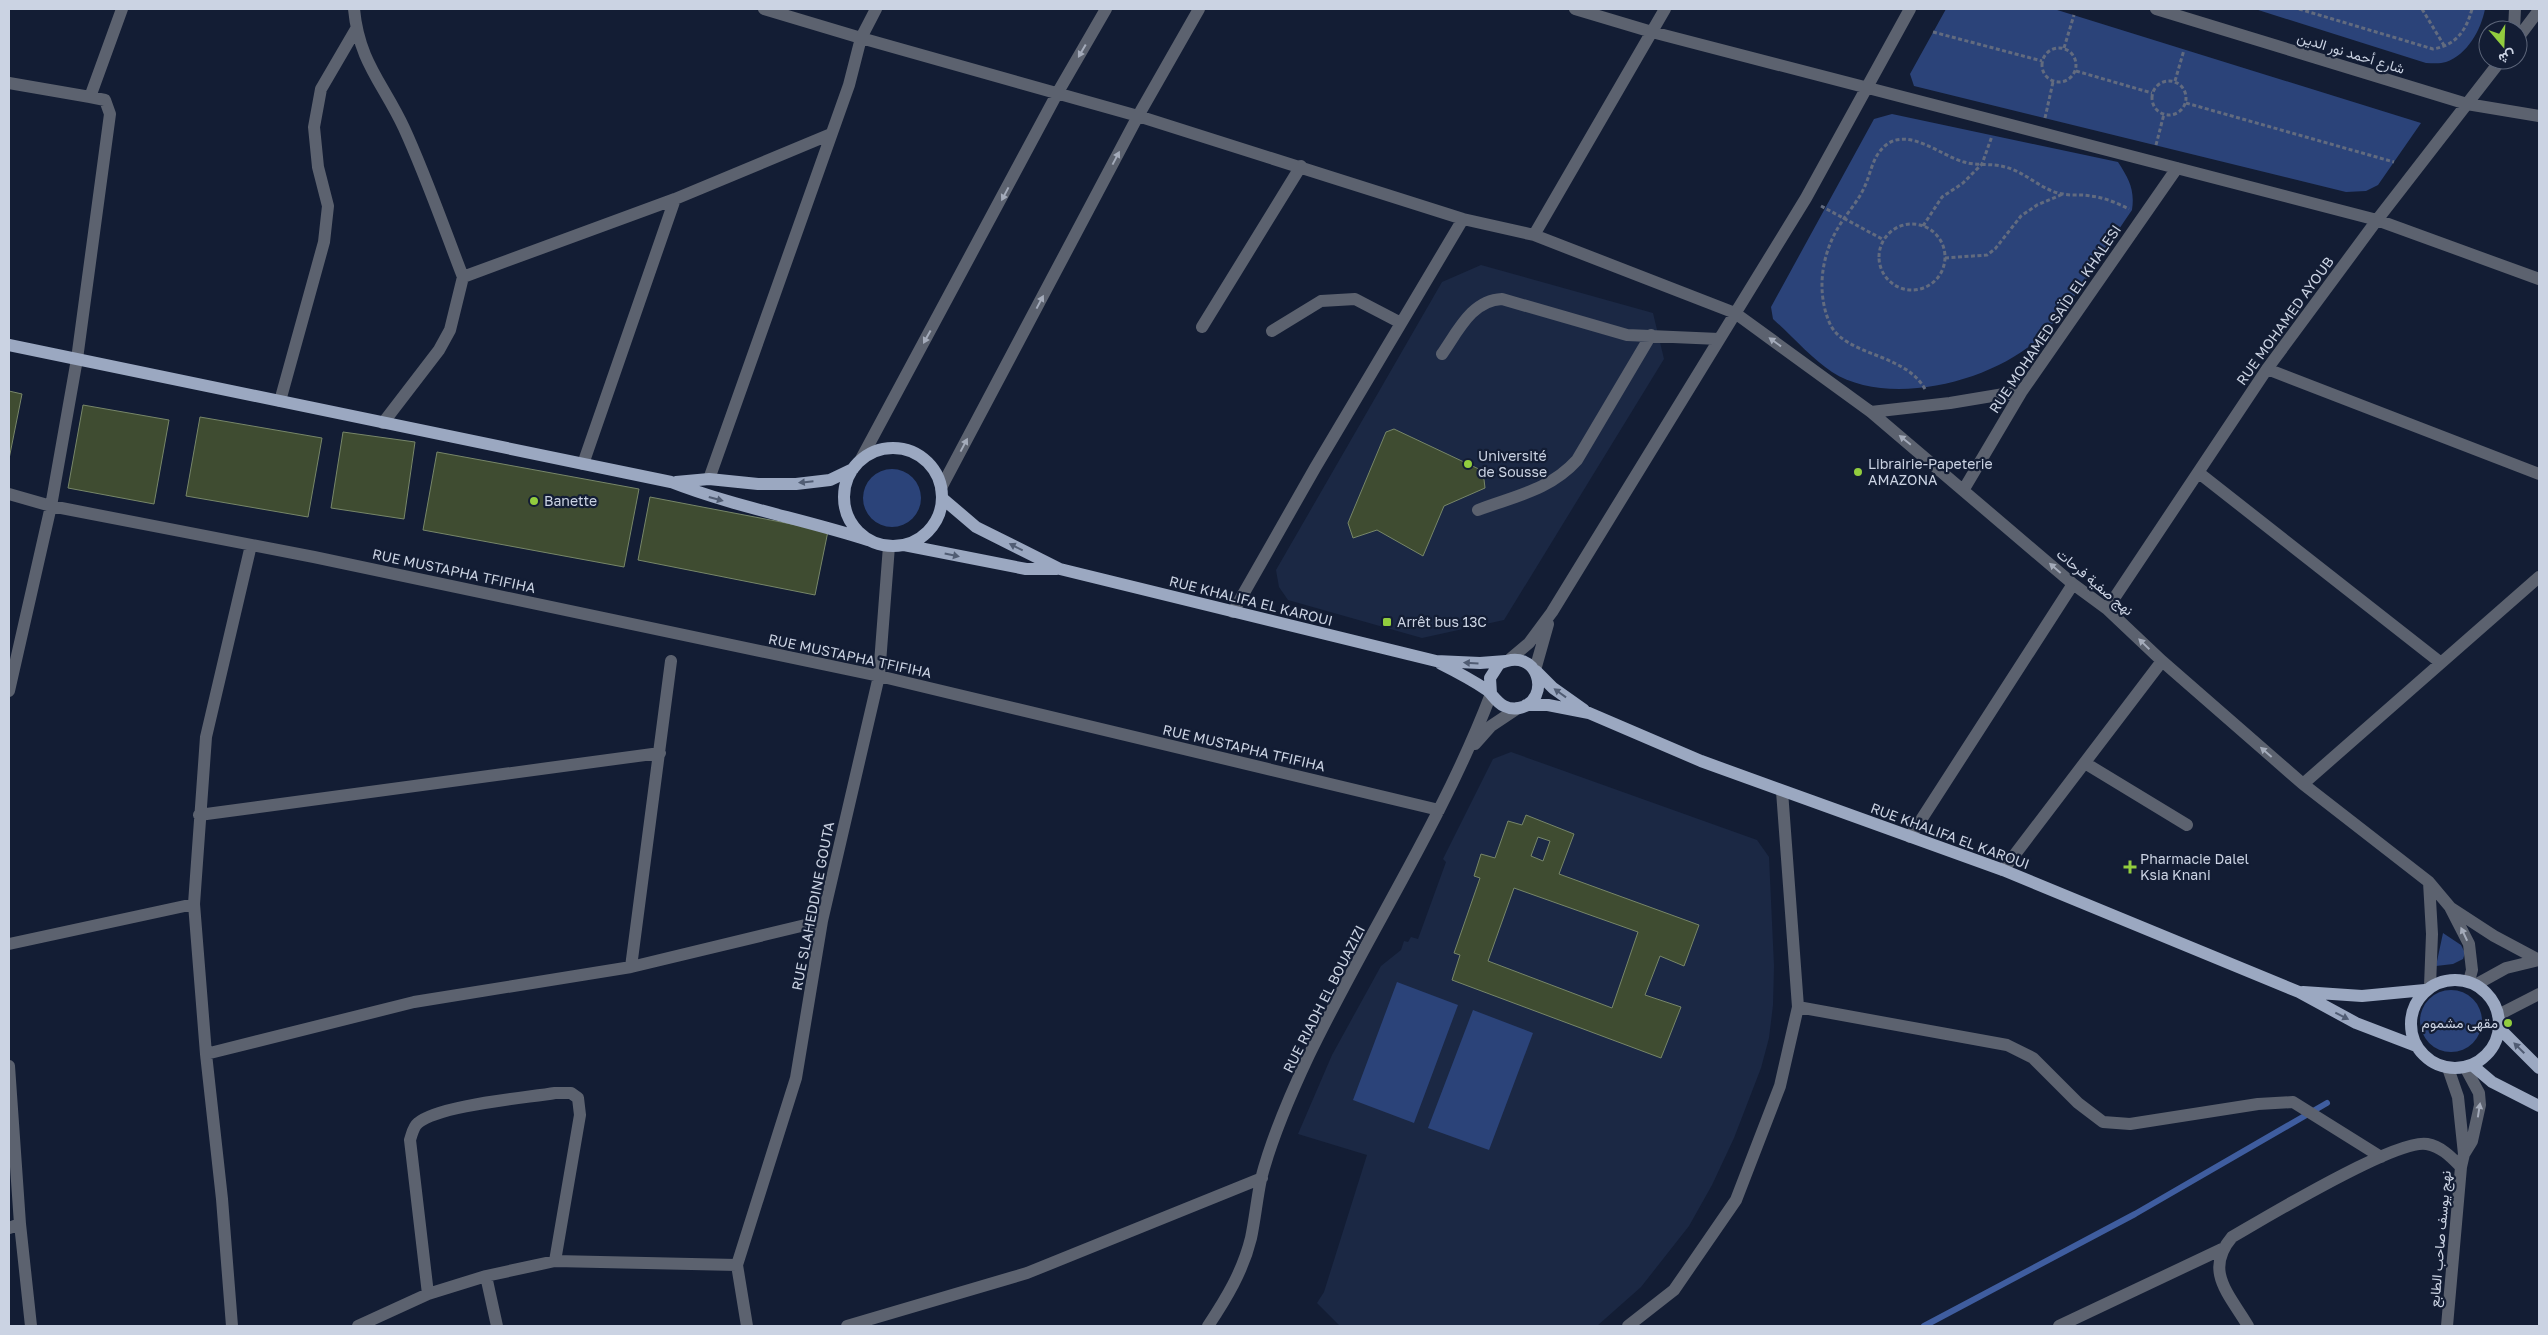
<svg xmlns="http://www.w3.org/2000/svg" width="2548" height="1335" viewBox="0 0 2548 1335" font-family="'Golos Text',Vazirmatn,sans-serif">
<rect width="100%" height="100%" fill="#131d34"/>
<path fill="#1b2844" d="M 1481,265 L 1653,313 L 1664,359 L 1504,620 L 1422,638 L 1288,600 L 1279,587 L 1276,570 L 1442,282 Z
M 1511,752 L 1757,840 L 1769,857 L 1774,966 L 1773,1005 L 1769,1038 L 1761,1068 L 1734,1138 L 1712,1185 L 1689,1226 L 1641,1287 L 1597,1326 L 1340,1326 L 1317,1303 L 1324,1292 L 1367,1155 L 1298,1134 L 1332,1055 L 1381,966 L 1401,950 L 1404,941 L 1408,942 L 1411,937 L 1418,939 L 1446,862 L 1443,859 L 1493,759 Z"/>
<path fill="#2b4379" d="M 1946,9 L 2054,9 L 2421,123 L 2378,185 L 2366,191 L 2346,192 L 1914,86 L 1910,74 Z
M 2255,9 L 2485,9 C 2481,30 2467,55 2446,62 C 2440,64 2432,63 2426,63 Z
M 1892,114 L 2118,162 C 2129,179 2135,190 2132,210 C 2104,250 2072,307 2038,339 C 1991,382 1888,408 1832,372 C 1812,359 1791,335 1773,319 L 1771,307 L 1874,119 Z
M863 498a29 29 0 1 1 58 0a29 29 0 1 1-58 0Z
M 2443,933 L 2461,945 L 2465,953 L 2463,959 L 2453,964 L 2436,966 Z
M 1397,982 L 1458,1005 L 1414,1123 L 1353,1100 Z
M2420 1021a31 31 0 1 1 62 0a31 31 0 1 1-62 0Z
M 1473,1010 L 1533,1033 L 1489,1150 L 1428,1128 Z"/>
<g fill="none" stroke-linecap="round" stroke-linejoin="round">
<path stroke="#3f5d9f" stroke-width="6" d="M 1924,1326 L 2135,1214 L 2327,1103"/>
</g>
<path fill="#3f4c31" stroke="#778669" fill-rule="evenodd" d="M 9,391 L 22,394 L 9,459 Z
M 83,405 L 169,420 L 154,504 L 68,488 Z
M 200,417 L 322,438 L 308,517 L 186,496 Z
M 1394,429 L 1483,471 L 1485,488 L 1444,506 L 1423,556 L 1377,530 L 1353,538 L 1348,523 L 1386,432 Z
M 343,432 L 415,442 L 404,519 L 331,508 Z
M 437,452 L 639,489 L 624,567 L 423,530 Z
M 650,497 L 828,531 L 815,595 L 638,560 Z
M 1526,815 L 1574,834 L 1559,874 L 1699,925 L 1684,966 L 1660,956 L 1645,995 L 1681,1007 L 1661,1058 L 1452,980 L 1460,955 L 1454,953 L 1480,878 L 1474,876 L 1481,854 L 1495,858 L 1508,821 L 1522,825 ZM 1538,837 L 1550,841 L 1543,861 L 1531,856 ZM 1514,888 L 1638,932 L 1612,1008 L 1488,961 Z"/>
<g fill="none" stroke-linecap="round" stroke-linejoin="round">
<path stroke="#626b7f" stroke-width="3" stroke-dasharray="4 2.5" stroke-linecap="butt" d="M 2299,9 L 2433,49 C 2456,45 2466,31 2472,9
M 2422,9 L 2445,47
M 1933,32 L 2042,61
M2042 65a17 17 0 1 1 34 0a17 17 0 1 1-34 0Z
M 2064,48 L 2074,15
M 2076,71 L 2152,93
M2152 98a17 17 0 1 1 34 0a17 17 0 1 1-34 0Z
M 2175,81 L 2184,50
M 2186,103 L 2394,162
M 2045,118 L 2053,82
M 2156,145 L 2164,114
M 1821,206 L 1884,240
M1879 257a33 33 0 1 1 66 0a33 33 0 1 1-66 0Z
M 1923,226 L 1942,197 L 1963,183 L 1982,164 L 1992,136
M 1945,258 L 1987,255 L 1995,249 L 2021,216 L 2037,205 L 2063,194
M 1925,389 C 1905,353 1845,356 1830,324 C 1815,290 1822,250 1843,220 C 1850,210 1859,199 1864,188 C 1871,174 1872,156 1886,145 C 1909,127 1941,156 1964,162 C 1977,166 1992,163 2005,167 C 2026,172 2042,191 2063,194 C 2072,196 2081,194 2090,196 C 2103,197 2117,203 2129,209"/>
<path stroke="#5c626f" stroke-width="12" d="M 354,9 C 359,62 383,83 404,128 C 426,176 444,228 463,277
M 764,9 L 861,38 L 876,9
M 1575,9 L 1652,32 L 2377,220 L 2539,279
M 2156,9 L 2467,104 L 2539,116
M 2514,30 L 2515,9
M 2518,38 L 2539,10
M 9,83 L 90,97
M 1534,235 L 1735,313 L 1871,412 L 2073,584 L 2107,609 L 2162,661 L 2303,784 L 2429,882 L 2450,907 L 2469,944 L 2472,970 L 2469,981
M 1202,327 L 1301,166
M 1272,331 L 1321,301 L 1355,299 L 1401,323
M 1442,354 C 1458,331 1472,300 1502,299 L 1627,335 L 1719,339
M 2267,369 L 2539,474
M 280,401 L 324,242 L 328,206 L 318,167 L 314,127 L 321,89 L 356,29
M 1871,412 L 1950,403 L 2022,391
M 383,423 L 439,350 L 450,330 L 463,277 L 675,199 L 831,134
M 861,459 L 1058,92 L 1106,9
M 583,464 L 675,199
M 2199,473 L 2441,663
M 709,479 L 849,85 L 861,38 L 1138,116 L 1463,219 L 1534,235 L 1665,9
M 941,488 L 1138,116 L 1199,9
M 1964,489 L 2022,391 L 2177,168
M 9,494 L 51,506 L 314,557 L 879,676 L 1439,810
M 1478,510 C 1515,496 1550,490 1577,460 L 1651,335
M 2107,609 L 2267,369 L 2377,220 L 2501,60
M 1233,612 L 1315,468 L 1463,219
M 1510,659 L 1529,643 L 1552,612 L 1806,198 L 1910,9
M 1535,670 L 1548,624
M 9,691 L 51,506 L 77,359 L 110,114 L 105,100 L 90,97 L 122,9
M 1475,744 L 1491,726 L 1518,708
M 2085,763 L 2187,825
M 2303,784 L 2539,577
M 199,815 L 660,753
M 1910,837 L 2073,584
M 2003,870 L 2162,661
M 2429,882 L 2432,934 L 2430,986
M 2451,908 L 2494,936 L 2539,960
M 9,944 L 194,904
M 631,967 L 671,661
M 2477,984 L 2506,968 L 2539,960
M 1798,1007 L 2007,1045 L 2033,1058 L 2078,1103 L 2103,1122 L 2130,1124 L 2258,1104 L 2293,1102 L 2381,1157
M 2498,1015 L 2539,994
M 206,1054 L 414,1002 L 631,967 L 822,921
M 9,1066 L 20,1224
M 2448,1068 L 2458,1097 L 2464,1154
M 9,1228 L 20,1224 L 31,1326
M 737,1265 L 796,1078 L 822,921 L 879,676 L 889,546
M 486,1276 L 497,1326
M 428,1294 L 410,1140 C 412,1134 413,1127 418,1123 C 439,1105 525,1098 555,1093 L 571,1093 L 578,1098 L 580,1115 L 555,1261
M 232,1326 L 222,1199 L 206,1054 L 194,904 L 206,737 L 251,545
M 358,1326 L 428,1294 L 486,1276 L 555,1261 L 737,1265 L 747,1326
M 847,1326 L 1027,1273 L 1262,1178
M 1208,1326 C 1226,1299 1243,1271 1251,1238 C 1255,1219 1257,1198 1261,1179 C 1271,1140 1292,1091 1309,1055 C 1368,933 1443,820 1491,694
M 1628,1326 L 1674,1290 L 1736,1200 L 1780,1086 L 1798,1007 L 1782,791
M 2059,1326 L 2222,1249
M 2248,1326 C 2230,1295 2203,1271 2232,1237 C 2265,1218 2397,1138 2427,1144 C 2442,1147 2451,1157 2461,1167
M 2447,1326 L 2461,1167 L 2464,1154 L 2472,1141 L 2480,1105 L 2479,1093 L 2465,1067"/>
<path stroke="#9ba8c1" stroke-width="12" d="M 9,345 L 671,482 C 735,507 803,519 868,540
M844 497a49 49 0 1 1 98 0a49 49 0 1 1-98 0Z
M 676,482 L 709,479 L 758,484 L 796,484 L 830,480 L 853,469
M 942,498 L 976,527 L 1060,569 L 1436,661 L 1480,663 L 1506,661
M 904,545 L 1026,569 L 1057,569
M 1441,664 C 1457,672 1472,680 1487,690 C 1493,695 1496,702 1504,706 C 1508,708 1514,709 1519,708 C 1553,701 1539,644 1499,664 L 1490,678 L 1491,694
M 1536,671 L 1553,688 L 1584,710
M 1526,705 L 1548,705 L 1589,713 L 1701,761 L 2003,870 L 2299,992 L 2356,1023 L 2416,1046
M2411 1024a44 44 0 1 1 88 0a44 44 0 1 1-88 0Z
M 2303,992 L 2362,996 L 2425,990
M 2499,1028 L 2539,1068
M 2472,1065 L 2492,1082 L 2539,1106"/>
</g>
<defs><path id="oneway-solid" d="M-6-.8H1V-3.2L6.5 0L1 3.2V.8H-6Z" transform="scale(1.25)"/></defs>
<g fill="#a4abba">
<use href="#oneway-solid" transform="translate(1082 51) rotate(120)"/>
<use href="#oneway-solid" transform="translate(1116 158) rotate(-62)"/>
<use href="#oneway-solid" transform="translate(1005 194) rotate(118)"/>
<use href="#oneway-solid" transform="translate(1040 302) rotate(-62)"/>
<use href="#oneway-solid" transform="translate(927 337) rotate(119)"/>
<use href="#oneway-solid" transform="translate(1775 342) rotate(-144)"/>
<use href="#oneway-solid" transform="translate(1905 440) rotate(-141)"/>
<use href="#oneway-solid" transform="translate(964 445) rotate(-62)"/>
<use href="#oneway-solid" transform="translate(2055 568) rotate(-139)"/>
<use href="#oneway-solid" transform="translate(2144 644) rotate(-136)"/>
<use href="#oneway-solid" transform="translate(2266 752) rotate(-139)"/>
<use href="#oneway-solid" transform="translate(2464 934) rotate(-115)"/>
<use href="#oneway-solid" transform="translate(2479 1110) rotate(-81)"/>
</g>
<g fill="#505c73">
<use href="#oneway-solid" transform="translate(806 482) rotate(174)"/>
<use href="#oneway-solid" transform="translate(716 499) rotate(15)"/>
<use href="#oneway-solid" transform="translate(1016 547) rotate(-153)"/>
<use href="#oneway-solid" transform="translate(952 555) rotate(12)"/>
<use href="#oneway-solid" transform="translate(1471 663) rotate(-177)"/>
<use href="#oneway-solid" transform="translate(1560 693) rotate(-144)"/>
<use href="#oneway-solid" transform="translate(2342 1016) rotate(27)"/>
<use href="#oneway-solid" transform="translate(2519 1048) rotate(-135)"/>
</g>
<g fill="#92cd3e" stroke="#131d34" stroke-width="2">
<circle cx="1468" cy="464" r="5"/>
<circle cx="1858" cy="472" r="5"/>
<circle cx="534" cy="501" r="5"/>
<rect x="1382" y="617" width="10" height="10" rx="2.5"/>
<path d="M2127.5 859.5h5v5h5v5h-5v5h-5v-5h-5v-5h5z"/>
<circle cx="2508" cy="1023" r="5"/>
</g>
<g text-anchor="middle" stroke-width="4.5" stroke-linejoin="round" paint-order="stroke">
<g font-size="14" fill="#cbd3e3" stroke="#131d34">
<text transform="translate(2351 53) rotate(17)" y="5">شارع أحمد نور الدين</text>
<text transform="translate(2055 319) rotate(-56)" y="5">RUE MOHAMED SAÏD EL KHALESI</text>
<text transform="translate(2285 321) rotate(-54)" y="5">RUE MOHAMED AYOUB</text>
<text transform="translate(454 571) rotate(12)" y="5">RUE MUSTAPHA TFIFIHA</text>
<text transform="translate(2095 582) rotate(40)" y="5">نهج صفية فرحات</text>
<text transform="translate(1251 601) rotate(14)" y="5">RUE KHALIFA EL KAROUI</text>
<text transform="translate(850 656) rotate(12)" y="5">RUE MUSTAPHA TFIFIHA</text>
<text transform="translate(1244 748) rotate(13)" y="5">RUE MUSTAPHA TFIFIHA</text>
<text transform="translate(1950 836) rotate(20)" y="5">RUE KHALIFA EL KAROUI</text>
<text transform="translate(813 906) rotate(-79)" y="5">RUE SLAHEDDINE GOUTA</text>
<text transform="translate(1324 999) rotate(-63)" y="5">RUE RIADH EL BOUAZIZI</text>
<text transform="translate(2440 1239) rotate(-85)" y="5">نهج يوسف صاحب الطابع</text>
</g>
<g font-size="14" fill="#cbd3e3" stroke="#131d34" text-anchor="start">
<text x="1478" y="461">Université<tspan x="1478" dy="16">de Sousse</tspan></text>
<text x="1868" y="469">Librairie-Papeterie<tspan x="1868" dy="16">AMAZONA</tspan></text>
<text x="544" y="506">Banette</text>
<text x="1397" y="627">Arrêt bus 13C</text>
<text x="2140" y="864">Pharmacie Dalel<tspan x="2140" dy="16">Ksia Knani</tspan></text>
<text x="2498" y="1028" text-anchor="end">مقهى مشموم</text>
</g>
</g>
<rect width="2548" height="1335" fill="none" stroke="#cbd3e3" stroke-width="20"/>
<g transform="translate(2503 45) rotate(161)"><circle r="24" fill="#131d34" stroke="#5d667a"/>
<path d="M0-4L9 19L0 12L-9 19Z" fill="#92cd3e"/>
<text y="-8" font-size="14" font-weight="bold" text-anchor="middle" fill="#cbd3e3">ش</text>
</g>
</svg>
